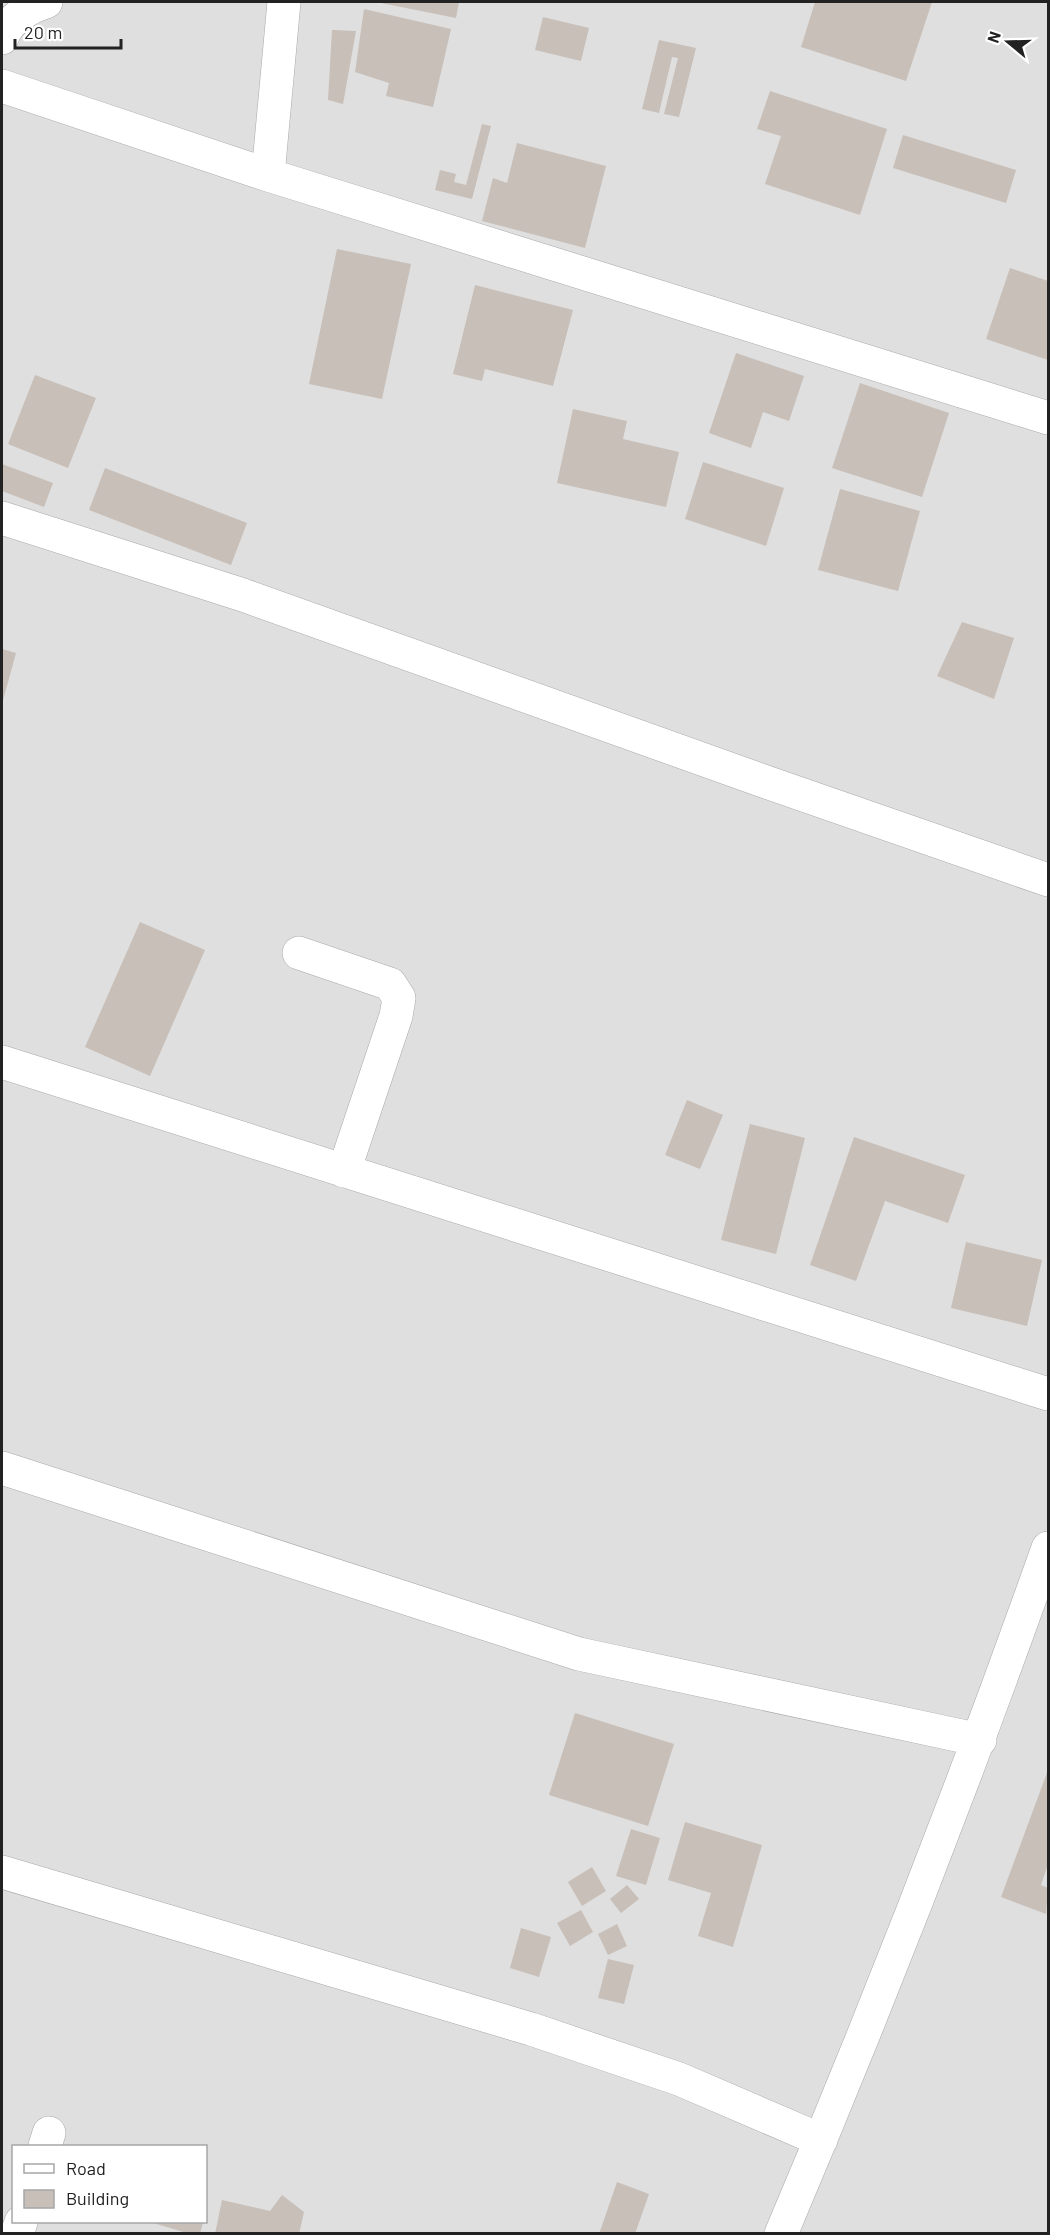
<svg xmlns="http://www.w3.org/2000/svg" width="1050" height="2235" viewBox="0 0 1050 2235" font-family="Barlow,sans-serif">
<rect width="100%" height="100%" fill="#f2efe9"/>
<path fill="#e0dfdf" fill-rule="evenodd" d="M 2,2 L 1048,2 L 1048,2233 L 2,2234 ZM 14,2146 L 206,2146 L 206,2222 L 14,2222 Z"/>
<path fill="#c7bfb8" d="M 376,2 L 459,2 L 456,18 Z
M 815,2 L 932,2 L 906,81 L 801,47 Z
M 364,9 L 451,29 L 433,107 L 386,96 L 389,83 L 355,72 Z
M 543,17 L 589,28 L 581,61 L 535,50 Z
M 332,30 L 356,31 L 343,104 L 328,100 Z
M 659,40 L 696,48 L 679,117 L 664,114 L 678,58 L 672,57 L 659,113 L 642,109 Z
M 770,91 L 887,129 L 860,215 L 765,184 L 781,136 L 757,129 Z
M 482,124 L 491,126 L 472,199 L 435,190 L 440,170 L 456,174 L 454,182 L 466,185 Z
M 903,135 L 1016,170 L 1006,203 L 893,168 Z
M 517,143 L 606,166 L 585,248 L 482,221 L 493,178 L 507,183 Z
M 337,249 L 411,264 L 382,399 L 309,384 Z
M 1010,268 L 1048,281 L 1048,360 L 986,339 Z
M 475,285 L 573,310 L 553,386 L 485,369 L 482,381 L 453,374 Z
M 736,353 L 804,376 L 789,421 L 763,412 L 751,448 L 709,433 Z
M 35,375 L 96,398 L 68,468 L 8,444 Z
M 860,383 L 949,413 L 922,497 L 832,468 Z
M 573,409 L 627,421 L 623,439 L 679,452 L 666,507 L 557,483 Z
M 703,462 L 784,488 L 766,546 L 685,519 Z
M 2,464 L 53,483 L 44,507 L 2,491 Z
M 105,468 L 247,523 L 231,565 L 89,510 Z
M 840,489 L 920,511 L 898,591 L 818,570 Z
M 962,622 L 1014,638 L 994,699 L 937,676 Z
M 2,649 L 16,653 L 2,704 Z
M 140,922 L 205,950 L 150,1076 L 85,1047 Z
M 687,1100 L 723,1115 L 700,1169 L 665,1155 Z
M 750,1124 L 805,1138 L 776,1254 L 721,1240 Z
M 854,1137 L 965,1175 L 948,1223 L 885,1201 L 856,1281 L 810,1265 Z
M 966,1242 L 1042,1260 L 1027,1326 L 951,1308 Z
M 575,1713 L 674,1744 L 648,1826 L 549,1795 Z
M 1048,1770 L 1048,1864 L 1041,1885 L 1048,1888 L 1046,1914 L 1001,1897 Z
M 685,1822 L 762,1845 L 733,1947 L 698,1936 L 711,1893 L 668,1880 Z
M 631,1829 L 660,1838 L 646,1885 L 616,1876 Z
M 592,1867 L 606,1891 L 582,1906 L 568,1882 Z
M 627,1885 L 639,1899 L 621,1913 L 610,1899 Z
M 581,1910 L 593,1932 L 570,1946 L 557,1923 Z
M 617,1924 L 627,1946 L 608,1955 L 598,1934 Z
M 521,1928 L 551,1937 L 539,1977 L 510,1968 Z
M 608,1959 L 634,1965 L 624,2004 L 598,1998 Z
M 617,2182 L 649,2194 L 635,2234 L 599,2234 Z
M 282,2195 L 304,2212 L 299,2234 L 215,2234 L 222,2200 L 270,2211 Z
M 150,2222 L 203,2222 L 200,2234 L 190,2234 Z"/>
<g fill="none" stroke-linecap="round" stroke-linejoin="round">
<defs>
<path id="minor" d="M 2,38 C 8,20 29,7 46,2
M 2,86 L 268,175 L 1048,418
M 268,175 L 284,2
M 2,518 L 243,595 L 766,782 L 1048,880
M 299,953 L 390,984 L 399,998 L 396,1016 L 344,1171
M 2,1062 L 1048,1394
M 2,1468 L 579,1654 L 980,1740
M 2,1872 L 531,2029 L 679,2079 L 821,2140
M 45,2146 L 49,2133
M 17,2234 L 21,2222
M 781,2234 C 877,2008 966,1779 1048,1548"/>
</defs>
<use href="#minor" stroke="#a9a9a9" stroke-width="34"/>
<use href="#minor" stroke="#fff" stroke-width="33"/>
</g>
<rect width="1050" height="2235" fill="none" stroke="#222222" stroke-width="6"/>
<rect x="12" y="2145" width="195" height="78" fill="#ffffff" stroke="#a7a7a7" stroke-width="1.5"/>
<rect x="24" y="2164" width="30" height="9" fill="#ffffff" stroke="#a7a7a7" stroke-width="1.5"/>
<text x="66" y="2175" font-size="18" fill="#222222">Road</text>
<rect x="24" y="2190" width="30" height="18" fill="#c7bfb8" stroke="#a7a7a7" stroke-width="1.5"/>
<text x="66" y="2205" font-size="18" fill="#222222">Building</text>
<g transform="translate(1008 42) rotate(289)" stroke="#ffffff" stroke-width="4.5" paint-order="stroke">
<path d="M0-4.5L10 22L0 15L-10 22Z" fill="#222222"/>
<text y="-9" font-size="16" font-weight="bold" text-anchor="middle" fill="#222222">N</text>
</g>
<path d="M15 39v9h106v-9" fill="none" stroke="#222222" stroke-width="3"/>
<text x="24" y="39" font-size="18" fill="#222222" stroke="#ffffff" stroke-width="4.5" paint-order="stroke">20 m</text>
</svg>
